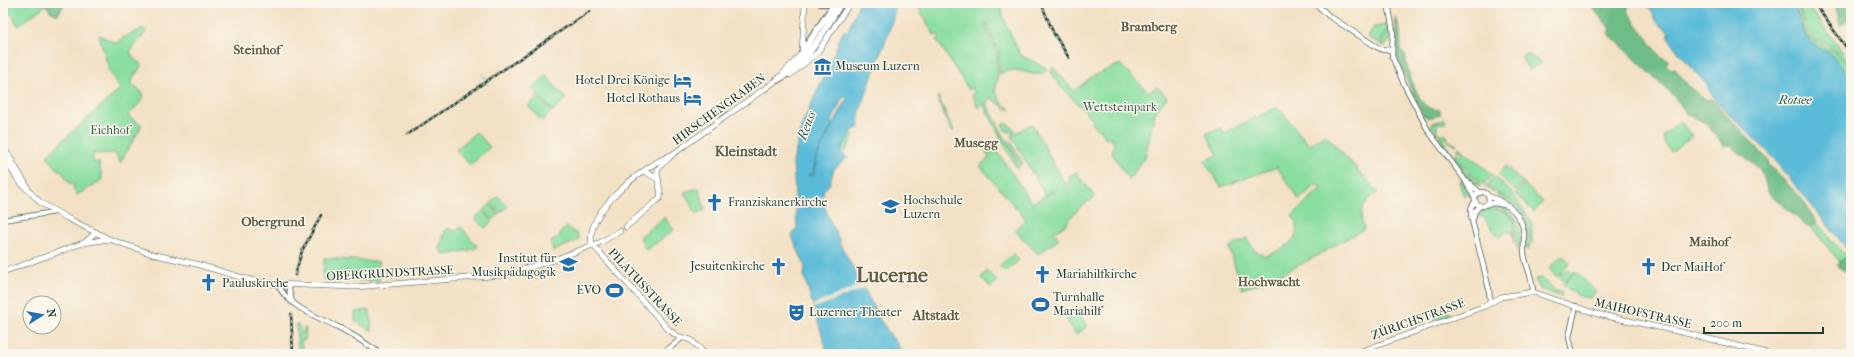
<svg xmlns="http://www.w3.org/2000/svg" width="1854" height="357" viewBox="0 0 1854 357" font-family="'IM FELL French Canon',serif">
<rect width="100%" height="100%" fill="#fbf7ec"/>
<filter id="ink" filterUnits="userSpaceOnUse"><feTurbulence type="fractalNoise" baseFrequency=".025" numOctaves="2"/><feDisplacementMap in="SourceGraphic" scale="8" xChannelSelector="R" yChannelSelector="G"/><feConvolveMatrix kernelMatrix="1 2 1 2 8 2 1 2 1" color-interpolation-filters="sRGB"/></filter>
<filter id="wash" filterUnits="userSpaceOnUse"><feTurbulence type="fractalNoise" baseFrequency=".012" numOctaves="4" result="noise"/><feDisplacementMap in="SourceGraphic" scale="16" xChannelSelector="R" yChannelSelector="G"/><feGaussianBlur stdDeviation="0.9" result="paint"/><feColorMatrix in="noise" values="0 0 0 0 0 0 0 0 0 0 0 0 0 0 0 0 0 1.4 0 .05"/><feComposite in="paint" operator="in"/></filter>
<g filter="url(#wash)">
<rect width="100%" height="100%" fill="#f3e1c5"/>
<path fill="#89dea0" stroke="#548e6a" d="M 8,3 L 45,3 L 46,5 L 18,26 L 13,16 L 6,10 Z
M 916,3 L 1001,3 L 1003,17 L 1020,55 L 1048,69 C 1038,80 1025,70 1013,70 C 1008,70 1004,72 1000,74 L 999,52 L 987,24 L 985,24 L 997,52 L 998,75 L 995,91 L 1001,102 L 1011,110 L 1005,108 L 990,97 L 990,100 L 978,108 L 972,94 L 975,92 L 972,88 L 969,90 L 937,40 L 940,38 L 937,34 L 934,35 Z
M 1790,3 L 1794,3 C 1804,13 1801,27 1809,37 C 1814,43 1822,44 1828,48 C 1841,54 1851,70 1851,83 C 1847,74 1839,61 1831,55 C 1823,49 1814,47 1808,39 C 1799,28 1802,15 1790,3 Z
M 1796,3 L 1805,3 L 1832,37 L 1851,64 L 1851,72 C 1846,61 1828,40 1816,41 C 1803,32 1806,16 1796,3 Z
M 1389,24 C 1391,31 1392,41 1385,46 L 1380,45 L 1389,28 Z
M 1387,25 L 1388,28 L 1379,43 L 1368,37 L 1374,27 Z
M 143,28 L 146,32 L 130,52 L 134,59 L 142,65 L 132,79 L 133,80 L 131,83 L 144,94 L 141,97 L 144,98 L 128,116 L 142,125 L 120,163 L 116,154 L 113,153 L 92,154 L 94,163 L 99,162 L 102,180 L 77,195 L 73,189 L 75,185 L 70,184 L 61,170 L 58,170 L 48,157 L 48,154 L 120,89 L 109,71 L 99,35 L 116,43 L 123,38 Z
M 1527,54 L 1542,63 L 1529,70 L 1521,57 Z
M 1120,64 L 1148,92 L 1157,87 L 1167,97 L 1155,113 L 1145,157 L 1129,180 L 1112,153 L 1114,144 L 1111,137 L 1106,139 L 1101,130 L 1099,131 L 1091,122 L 1093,119 L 1060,86 L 1051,72 L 1053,67 L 1074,91 L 1093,76 Z
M 546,76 L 566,99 L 553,111 L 532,88 Z
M 938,96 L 954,131 L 952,131 L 946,120 L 937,97 Z
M 538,97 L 552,111 L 542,121 L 528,106 Z
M 987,104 L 1020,167 L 1017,169 L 984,105 Z
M 1278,107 L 1309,145 L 1325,134 L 1378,192 C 1364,204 1357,209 1364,229 C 1324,251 1286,276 1242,289 L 1229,247 L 1247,238 L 1254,250 L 1265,256 C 1275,253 1293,245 1296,234 C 1297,230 1296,225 1296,221 L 1292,216 L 1322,187 L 1316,184 L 1299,200 L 1277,167 L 1221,187 L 1204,161 L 1218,155 L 1206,133 L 1222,128 L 1224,133 Z
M 1445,119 L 1446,123 L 1437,123 L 1437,133 L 1446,134 L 1449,141 L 1457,145 L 1449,142 L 1446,138 L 1443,139 L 1431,127 L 1432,123 Z
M 1680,121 L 1692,136 L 1671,152 L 1664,142 L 1663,136 Z
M 1004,124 L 1008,124 L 1015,130 L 1014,132 C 1006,131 1007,133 1002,125 Z
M 1032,124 L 1065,184 L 1070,181 L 1068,177 L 1076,172 L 1095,197 L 1079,208 L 1064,226 L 1054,232 L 1059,239 L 1038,254 L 1014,230 L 1026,219 L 980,166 L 989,158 L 983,145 L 990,141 L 1032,203 L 1054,191 L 1045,195 L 1011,135 Z
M 476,132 L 490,147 L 470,165 L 456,150 Z
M 850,134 L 854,136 L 845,152 L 841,150 Z
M 1438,136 L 1444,141 L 1464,170 L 1480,185 L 1479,186 C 1459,176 1449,153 1438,136 Z
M 1010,140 L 1023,163 L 1021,164 L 1007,142 Z
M 1459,147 L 1493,175 L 1483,185 L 1464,167 L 1456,157 L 1457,152 L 1460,156 L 1463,155 L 1462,150 L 1457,151 Z
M 1506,166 L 1523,183 L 1515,191 L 1498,174 Z
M 1495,176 L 1511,192 L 1532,223 L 1532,243 C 1529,236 1529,228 1526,221 C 1519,202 1502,195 1485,187 Z
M 1462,180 L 1470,192 L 1464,196 L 1459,182 Z
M 1524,184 L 1543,202 L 1534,212 L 1515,194 Z
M 699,188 L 705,210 L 696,213 L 684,192 Z
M 1496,194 C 1513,203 1523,213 1527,232 C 1529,239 1531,244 1528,251 C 1523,241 1528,227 1519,214 C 1514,206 1499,201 1496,194 Z
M 498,196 L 508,206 L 500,213 L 491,203 Z
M 490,204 L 499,214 L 493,220 L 484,210 Z
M 1496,205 C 1515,210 1524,227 1520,247 L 1517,248 L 1515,219 Z
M 1494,208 L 1506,213 L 1514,220 L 1514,243 L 1512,231 L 1503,234 L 1499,237 L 1482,216 L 1475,217 L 1477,212 Z
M 483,211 L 492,221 L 485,228 L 475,218 Z
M 664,217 L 674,230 L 646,250 L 640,237 Z
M 1817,223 L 1851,263 L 1844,258 L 1840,262 L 1811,227 Z
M 461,227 L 478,247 L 470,250 L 445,255 L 440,249 L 446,228 L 456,231 Z
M 567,227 L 578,235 L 579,240 L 553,251 L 551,242 L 560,236 L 560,233 Z
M 1013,254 L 1019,260 L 1005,272 L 999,266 Z
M 1562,255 L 1570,263 L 1557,277 L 1549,269 Z
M 324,258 L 379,262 L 379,281 L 323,279 Z
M 1568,268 L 1573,273 L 1565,282 L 1559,277 Z
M 987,271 L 997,281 L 991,287 L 981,278 Z
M 1575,271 L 1596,291 L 1590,298 L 1579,296 L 1563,285 Z
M 1542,278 L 1556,291 L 1562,293 L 1561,297 L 1540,289 L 1535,279 Z
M 1447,308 L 1450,315 L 1436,320 L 1433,313 Z
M 370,310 L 372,331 L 355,321 L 355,312 Z
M 1077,311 L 1088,326 L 1076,334 L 1066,319 Z
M 296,324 L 300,327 L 301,333 L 304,333 L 304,328 L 306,328 L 305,340 L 301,340 L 303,354 L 298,354 Z"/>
<path fill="#6ebd86" stroke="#467d5d" d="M 45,3 L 65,3 L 58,15 L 50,11 Z
M 1588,3 L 1630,3 L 1627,11 L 1661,57 L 1668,60 L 1669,61 L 1666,64 L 1671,69 L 1675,69 L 1690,88 L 1707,100 L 1712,99 L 1769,161 L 1768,164 L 1802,199 L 1817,223 L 1811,227 L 1807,227 L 1789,210 L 1772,197 L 1767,190 L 1764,177 L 1759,168 L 1730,145 L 1725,147 L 1706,123 L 1687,114 L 1680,104 L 1671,93 L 1608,33 L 1611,29 Z
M 1835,3 L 1851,3 L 1851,18 L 1840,25 Z
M 1395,17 L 1396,17 L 1400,31 L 1401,50 L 1406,56 C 1405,66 1417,97 1425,105 C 1429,109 1434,109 1440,110 L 1440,115 L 1428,118 L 1423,115 L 1397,58 Z
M 1844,258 L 1851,263 L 1851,275 L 1837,266 Z"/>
<path fill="#5abbd8" stroke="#3c7c86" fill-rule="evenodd" d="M 859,3 L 896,3 C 891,34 875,64 866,94 C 862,105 857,117 859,128 L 853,130 L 841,150 L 841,152 L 847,158 L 834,169 L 829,185 L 823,191 L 823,202 L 827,214 L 840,241 L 839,242 L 875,309 L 873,310 L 904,354 L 828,354 L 804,276 L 805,266 L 792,236 L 797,228 L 793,162 L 802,125 L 838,44 L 837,43 L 844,31 L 848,31 ZM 843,96 L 847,98 C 838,120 812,153 815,175 L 808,175 L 813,174 L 816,157 L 832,126 L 832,121 Z
M 1630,3 L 1792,4 C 1801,17 1800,30 1809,40 C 1815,48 1824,49 1832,55 C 1840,62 1846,74 1851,83 L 1851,254 L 1769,153 L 1716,101 L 1706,84 L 1679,53 L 1668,37 L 1669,32 L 1657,22 L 1650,8 L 1645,5 L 1636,5 Z"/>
<path fill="#f3e1c5" d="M 824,196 L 825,202 L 795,208 L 794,202 Z
M 863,284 L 865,288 L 814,308 L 813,305 Z"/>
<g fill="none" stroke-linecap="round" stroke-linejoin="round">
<path stroke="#5abbd8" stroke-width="1" d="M 1840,11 L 1848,3
M 483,74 L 488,85"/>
</g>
</g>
<g filter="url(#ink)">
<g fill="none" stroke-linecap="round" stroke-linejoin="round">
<defs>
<path id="secondary" d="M 1315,3 L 1329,16 L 1377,47 L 1383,50 L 1392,50
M 1388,3 L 1393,31 L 1392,56 L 1404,84 L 1429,132 L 1465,180 L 1475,199
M 1468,182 L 1480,193
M1475 199a7 7 0 1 1 14 0a7 7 0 1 1-14 0Z
M 1488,196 C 1506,202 1522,213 1524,234 C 1524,242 1523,251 1525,259 C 1528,270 1533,281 1533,292
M 1475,201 L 1471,208 L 1471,216 L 1489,289 L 1490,303
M 1488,204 L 1495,203 L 1508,206
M 1473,219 L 1475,211 L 1480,206
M 3,220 L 55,212
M 278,285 C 290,308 316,316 338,327 C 353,335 367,344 381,354
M 288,285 L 292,302
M 662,354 L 682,338
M 1573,354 L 1569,337 L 1576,306"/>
<path id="primary" d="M 790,75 L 817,53 L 850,3
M 3,146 L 28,188
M 671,155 C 644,166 584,212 592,244 L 669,330 L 677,336 L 691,340 L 705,354
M 3,156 L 18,180 L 41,203 L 67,218 L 109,239 L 152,254 L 196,264 L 250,280 L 275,284 L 355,287 L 503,275 L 551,261 L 601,242 L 620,231
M 644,171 L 659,180
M 626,227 L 660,198 C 663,188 653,176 659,168 C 662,163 669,159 673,154 L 777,80 L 795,61 L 802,53 L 805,3
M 84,243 L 96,232
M 3,272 L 83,243 L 109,239
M 1354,354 L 1485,306 L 1501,297 L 1533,292 L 1597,314 L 1681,332 L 1771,354"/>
<path id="highway" d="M 821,3 L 828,3
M 802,53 L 835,3
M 777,80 C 807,64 824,32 841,3"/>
</defs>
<use href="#secondary" stroke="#3f564a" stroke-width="6"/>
<use href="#primary" stroke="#3f564a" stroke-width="6"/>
<use href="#highway" stroke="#3f564a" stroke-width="8"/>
<use href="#secondary" stroke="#fff" stroke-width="4.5"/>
<use href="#primary" stroke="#fff" stroke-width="5"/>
<use href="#highway" stroke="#fff" stroke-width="6"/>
<defs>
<path id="rail" d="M 1041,3 L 1053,32 L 1069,58
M 1814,3 L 1851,54
M 407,135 L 590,11
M 295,275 L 302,251 L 321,215
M 291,314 L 293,354"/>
</defs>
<use href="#rail" stroke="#1f3d34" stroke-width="2.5"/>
<use href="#rail" stroke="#fbf7ec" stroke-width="1" stroke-dasharray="3" stroke-linecap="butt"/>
</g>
</g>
<defs>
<symbol id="museum-bare" viewBox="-9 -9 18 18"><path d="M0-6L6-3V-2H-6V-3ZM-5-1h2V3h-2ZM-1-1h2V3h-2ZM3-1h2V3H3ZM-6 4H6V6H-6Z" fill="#1f6fb2" stroke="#fbf7ec" stroke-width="2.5" paint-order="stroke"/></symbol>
<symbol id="hotel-bare" viewBox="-9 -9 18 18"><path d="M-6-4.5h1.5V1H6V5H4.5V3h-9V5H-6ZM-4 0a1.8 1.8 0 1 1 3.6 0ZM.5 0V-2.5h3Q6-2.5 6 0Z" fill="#1f6fb2" stroke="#fbf7ec" stroke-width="2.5" paint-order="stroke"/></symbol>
<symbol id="church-bare" viewBox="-9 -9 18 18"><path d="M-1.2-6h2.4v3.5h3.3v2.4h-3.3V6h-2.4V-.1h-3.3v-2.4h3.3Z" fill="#1f6fb2" stroke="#fbf7ec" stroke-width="2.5" paint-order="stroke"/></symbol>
<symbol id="university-bare" viewBox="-9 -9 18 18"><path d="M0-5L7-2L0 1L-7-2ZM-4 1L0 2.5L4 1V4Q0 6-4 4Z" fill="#1f6fb2" stroke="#fbf7ec" stroke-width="2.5" paint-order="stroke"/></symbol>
<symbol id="stadium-bare" viewBox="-9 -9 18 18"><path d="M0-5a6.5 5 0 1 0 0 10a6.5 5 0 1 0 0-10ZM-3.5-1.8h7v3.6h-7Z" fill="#1f6fb2" stroke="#fbf7ec" stroke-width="2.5" paint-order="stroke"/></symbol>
<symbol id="theatre-bare" viewBox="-9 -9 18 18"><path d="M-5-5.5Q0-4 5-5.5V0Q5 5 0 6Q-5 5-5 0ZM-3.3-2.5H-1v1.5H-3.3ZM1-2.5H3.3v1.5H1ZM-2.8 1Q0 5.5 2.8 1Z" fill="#1f6fb2" stroke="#fbf7ec" stroke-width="2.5" paint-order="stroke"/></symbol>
</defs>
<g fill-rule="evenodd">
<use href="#museum-bare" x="810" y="54" width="25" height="25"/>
<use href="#hotel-bare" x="670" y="68" width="25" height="25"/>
<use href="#hotel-bare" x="680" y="86" width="25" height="25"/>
<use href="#church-bare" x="702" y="190" width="25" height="25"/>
<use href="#university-bare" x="878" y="194" width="25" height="25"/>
<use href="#university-bare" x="556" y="252" width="25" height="25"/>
<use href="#church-bare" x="766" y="254" width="25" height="25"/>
<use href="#church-bare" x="1636" y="254" width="25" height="25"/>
<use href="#church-bare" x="1030" y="262" width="25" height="25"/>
<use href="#church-bare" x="196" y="270" width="25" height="25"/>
<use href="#stadium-bare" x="602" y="278" width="25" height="25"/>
<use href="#stadium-bare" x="1028" y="292" width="25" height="25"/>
<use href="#theatre-bare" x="784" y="300" width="25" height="25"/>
</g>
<g text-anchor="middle" stroke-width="3" stroke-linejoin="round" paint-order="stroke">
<g font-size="12" fill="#1f3d34" stroke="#fbf7ec" text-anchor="start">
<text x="835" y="70">Museum Luzern</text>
<text x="670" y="84" text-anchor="end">Hotel Drei Könige</text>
<text x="680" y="102" text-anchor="end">Hotel Rothaus</text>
<text x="903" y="204">Hochschule<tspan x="903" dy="14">Luzern</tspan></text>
<text x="728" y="206">Franziskanerkirche</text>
<text x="556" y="262" text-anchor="end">Institut für<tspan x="556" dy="14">Musikpädagogik</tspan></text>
<text x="765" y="270" text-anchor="end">Jesuitenkirche</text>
<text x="1661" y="271">Der MaiHof</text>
<text x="1056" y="278">Mariahilfkirche</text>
<text x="222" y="287">Pauluskirche</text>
<text x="601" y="294" text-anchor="end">EVO</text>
<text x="1053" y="301">Turnhalle<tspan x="1053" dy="14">Mariahilf</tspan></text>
<text x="809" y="316">Luzerner Theater</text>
</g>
<g font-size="12" fill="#345d4a" stroke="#fbf7ec">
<text x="1120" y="111">Wettsteinpark</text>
<text x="110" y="134">Eichhof</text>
</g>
<g font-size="12" fill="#1f3d34" stroke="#fbf7ec">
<text transform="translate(719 109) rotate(-36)" y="4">HIRSCHENGRABEN</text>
<text transform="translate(390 273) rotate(-3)" y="4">OBERGRUNDSTRASSE</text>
<text transform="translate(645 287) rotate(47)" y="4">PILATUSSTRASSE</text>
<text transform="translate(1643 313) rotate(13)" y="4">MAIHOFSTRASSE</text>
<text transform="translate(1418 319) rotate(-20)" y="4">ZÜRICHSTRASSE</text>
</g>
<g font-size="13" font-weight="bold" fill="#615c45" stroke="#fbf7ec">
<text x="1149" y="31">Bramberg</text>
<text x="257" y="54">Steinhof</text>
<text x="976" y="147">Musegg</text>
<text x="273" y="226">Obergrund</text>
<text x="1709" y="246">Maihof</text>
<text x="1269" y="286">Hochwacht</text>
</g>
<g font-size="13" font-style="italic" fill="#2e5c5d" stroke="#fbf7ec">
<text x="1795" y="104">Rotsee</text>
<text transform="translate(806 125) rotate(-69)" y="5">Reuss</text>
</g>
<g font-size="14" font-weight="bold" fill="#615c45" stroke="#fbf7ec">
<text x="746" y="156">Kleinstadt</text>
<text x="936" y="320">Altstadt</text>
</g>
<g font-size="20" font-weight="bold" fill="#615c45" stroke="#fbf7ec">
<text x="892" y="282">Lucerne</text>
</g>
</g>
<rect width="1854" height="357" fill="none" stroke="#fbf7ec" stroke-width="16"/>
<g transform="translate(42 315) rotate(79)"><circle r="19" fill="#fbf7ec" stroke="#a3ada2"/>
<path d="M0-3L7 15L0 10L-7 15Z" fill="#1f6fb2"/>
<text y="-6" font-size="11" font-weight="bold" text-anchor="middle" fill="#1f3d34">N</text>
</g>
<path d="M1704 327v6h119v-6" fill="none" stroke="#1f3d34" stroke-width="2"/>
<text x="1710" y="327" font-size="12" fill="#1f3d34" stroke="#fbf7ec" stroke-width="3" paint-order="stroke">200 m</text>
</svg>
